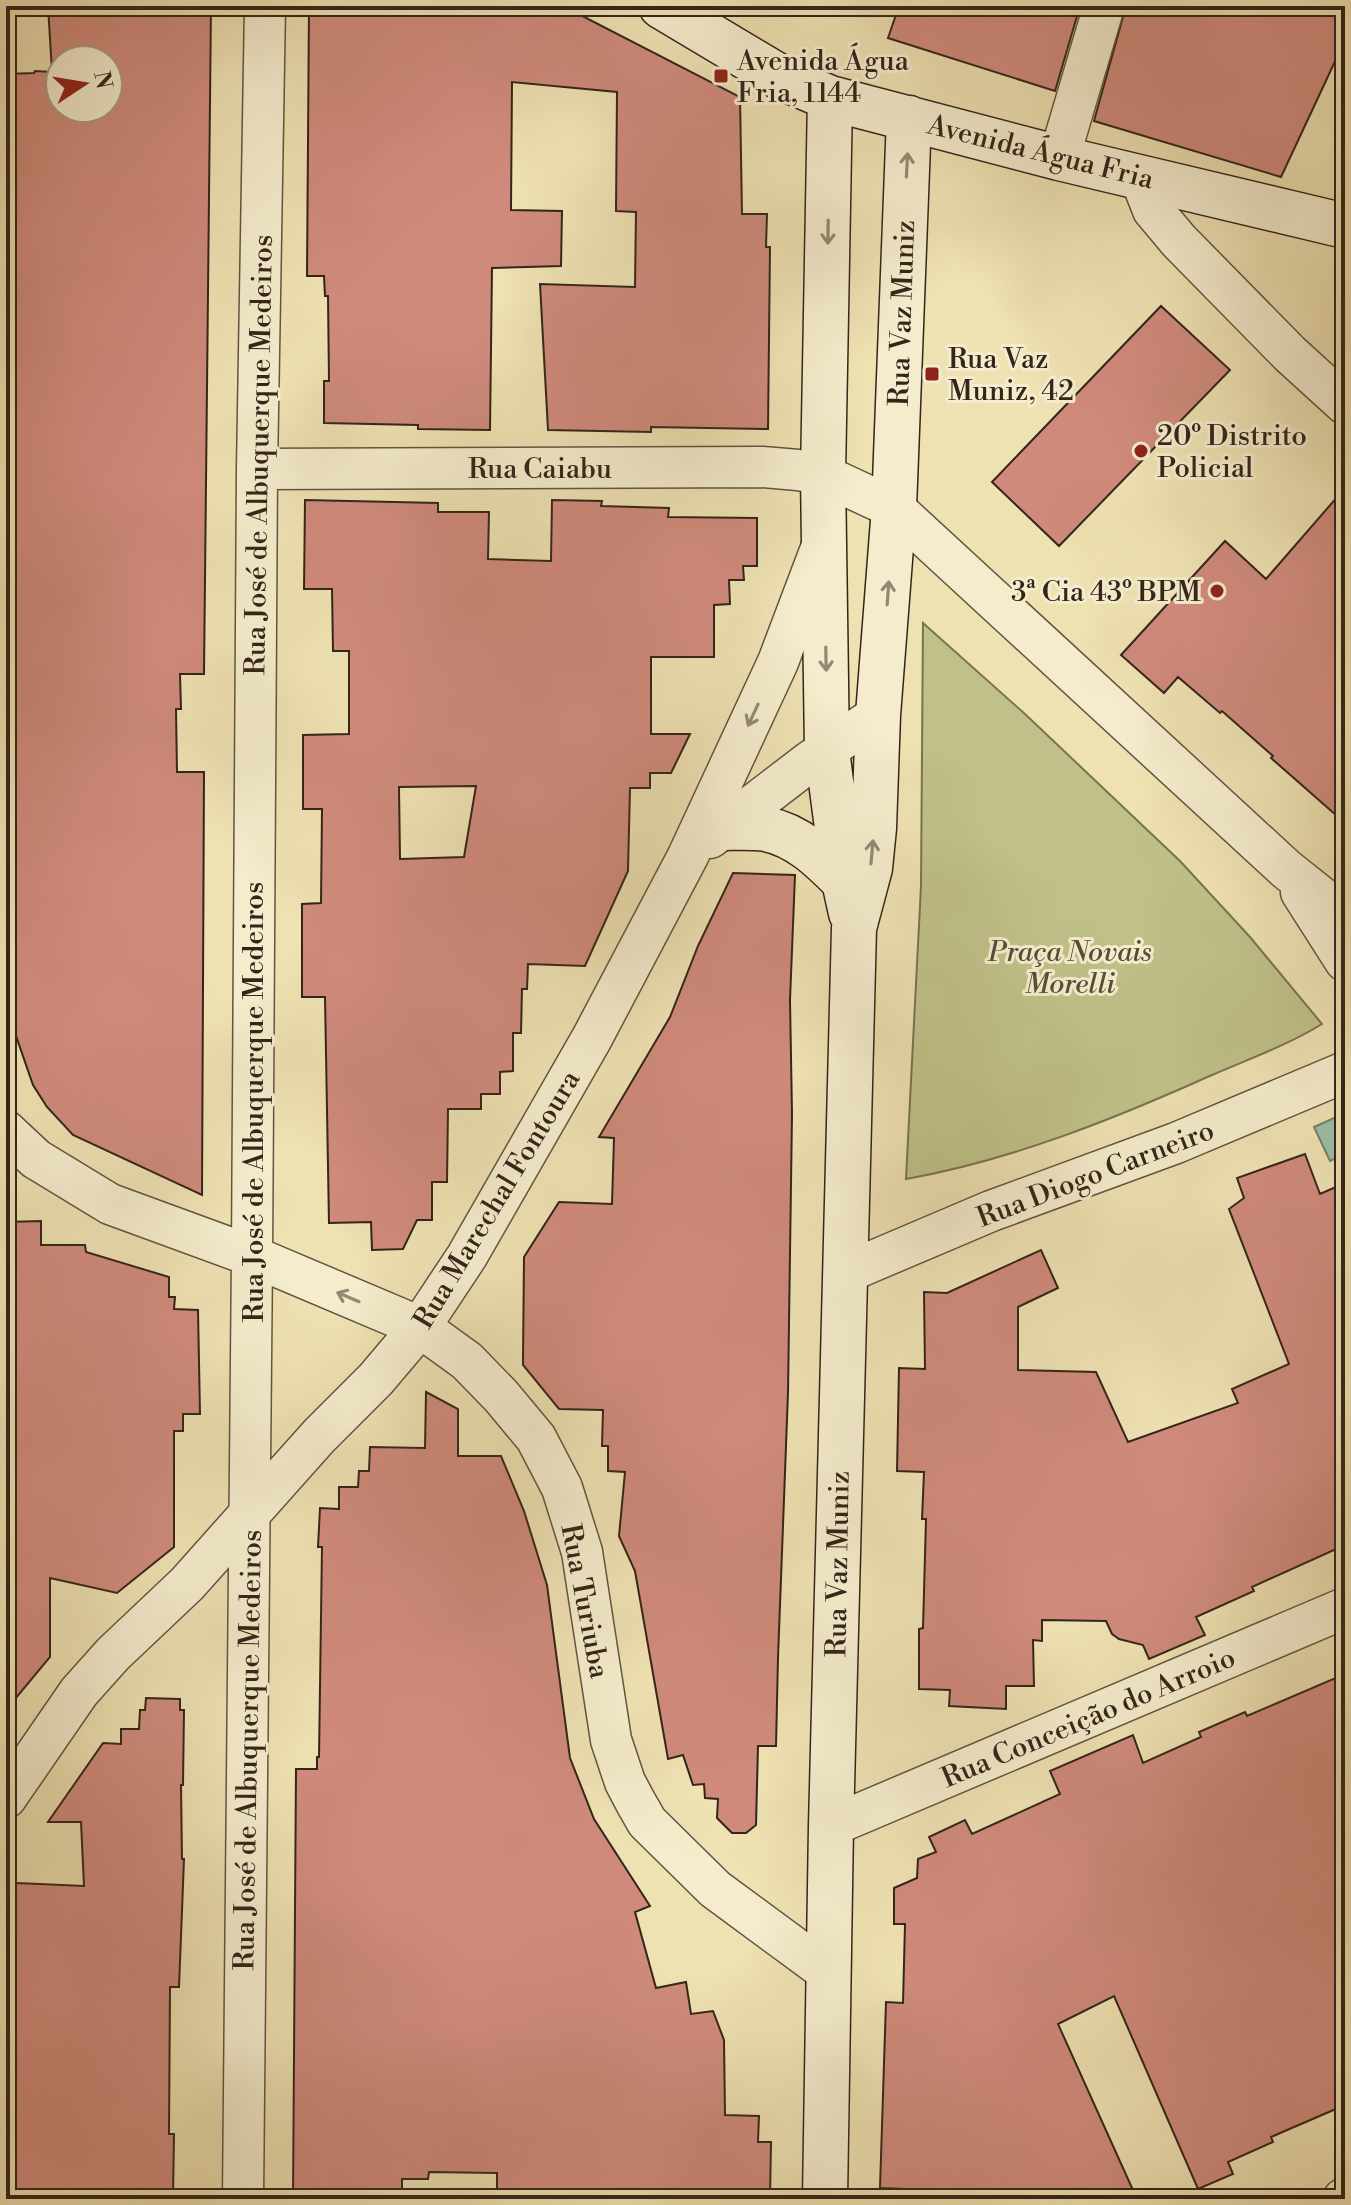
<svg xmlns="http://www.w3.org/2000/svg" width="1351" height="2205" viewBox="0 0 1351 2205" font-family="'Libre Bodoni',serif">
<rect width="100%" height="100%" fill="#eee1b2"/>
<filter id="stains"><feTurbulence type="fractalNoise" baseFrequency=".0025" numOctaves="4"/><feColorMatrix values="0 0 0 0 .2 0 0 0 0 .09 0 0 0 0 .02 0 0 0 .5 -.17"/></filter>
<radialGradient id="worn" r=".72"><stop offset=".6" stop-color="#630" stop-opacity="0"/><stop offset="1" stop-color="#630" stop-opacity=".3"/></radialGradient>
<path fill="#bfc188" stroke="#797351" stroke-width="2" d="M 923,623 L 1025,714 L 1180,861 L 1250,937 L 1322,1024 C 1288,1045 1249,1059 1212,1075 C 1114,1119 1012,1160 906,1179 L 921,886 Z"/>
<path fill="#9bbea7" stroke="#71816f" stroke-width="2" d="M 1345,1113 L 1345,1154 L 1330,1161 L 1314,1127 Z"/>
<path fill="#cf8a7c" stroke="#33251a" stroke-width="2" fill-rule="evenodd" d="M 48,6 L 211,6 L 204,674 L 180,674 L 181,709 L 176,709 L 177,772 L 204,772 L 202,1195 L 73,1135 L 47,1107 L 33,1085 L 6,1007 L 6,74 L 34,73 L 35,71 L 52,72 ZM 60,60 L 108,60 L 108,108 L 60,108 Z
M 309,6 L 563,6 L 740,97 L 742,214 L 767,214 L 766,247 L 770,247 L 768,429 L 651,427 L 651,432 L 548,430 L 540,284 L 635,287 L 636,212 L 616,211 L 617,92 L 512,82 L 511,210 L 562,211 L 561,266 L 492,268 L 490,430 L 418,429 L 418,425 L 324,423 L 324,381 L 329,381 L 328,296 L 325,296 L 324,276 L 307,276 Z
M 899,6 L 1080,6 L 1055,91 L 888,38 Z
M 1126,6 L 1345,6 L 1345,40 L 1281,177 L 1094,121 Z
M 1161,306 L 1230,370 L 1059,546 L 992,482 Z
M 1345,488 L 1345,823 L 1271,758 L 1273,756 L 1222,711 L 1220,713 L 1178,677 L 1164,693 L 1121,655 L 1225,541 L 1266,579 Z
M 305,500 L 438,503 L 438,512 L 489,512 L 488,559 L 551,561 L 552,500 L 602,501 L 601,506 L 669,508 L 668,517 L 757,518 L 757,566 L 743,566 L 744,580 L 729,580 L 730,604 L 714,605 L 714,657 L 651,657 L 651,734 L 690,734 L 671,773 L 650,773 L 650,788 L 630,788 L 628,871 L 585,966 L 528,964 L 527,989 L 522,989 L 521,1033 L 513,1033 L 513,1071 L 500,1072 L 500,1094 L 481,1094 L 481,1109 L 448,1109 L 447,1182 L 432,1182 L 432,1220 L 417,1220 L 403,1249 L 372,1250 L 371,1222 L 329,1223 L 325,997 L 302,997 L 302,904 L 321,903 L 322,809 L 303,809 L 303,735 L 349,734 L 349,651 L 333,651 L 332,589 L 304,589 ZM 476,786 L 464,857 L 400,859 L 399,787 Z
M 733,873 L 795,875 L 790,1000 L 792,1114 L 788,1393 L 778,1658 L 776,1746 L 758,1746 L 756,1825 L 746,1833 L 732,1833 L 717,1818 L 718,1799 L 705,1798 L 704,1784 L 693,1785 L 683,1755 L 668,1759 L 635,1571 L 619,1536 L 625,1472 L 608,1471 L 608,1446 L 602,1446 L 603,1410 L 559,1409 L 523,1365 L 523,1359 L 524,1257 L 559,1202 L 612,1204 L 614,1138 L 599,1137 L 670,1017 L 698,946 Z
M 1305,1154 L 1320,1194 L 1345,1183 L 1345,1545 L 1252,1587 L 1254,1591 L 1196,1617 L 1205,1635 L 1149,1659 L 1143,1645 L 1119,1639 L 1112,1634 L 1106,1621 L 1042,1620 L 1042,1641 L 1033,1640 L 1034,1686 L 1006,1686 L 1006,1709 L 949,1706 L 950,1690 L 919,1689 L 919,1629 L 923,1628 L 926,1519 L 922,1519 L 924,1472 L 897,1471 L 899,1368 L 925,1369 L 924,1292 L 947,1293 L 1041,1250 L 1058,1288 L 1018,1307 L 1018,1370 L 1096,1372 L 1128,1442 L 1238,1403 L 1232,1389 L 1289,1364 L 1229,1209 L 1244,1198 L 1237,1178 Z
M 41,1221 L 41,1245 L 85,1245 L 86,1252 L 169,1277 L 169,1297 L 175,1297 L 174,1309 L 198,1310 L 200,1414 L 183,1414 L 183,1431 L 174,1431 L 174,1547 L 117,1593 L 50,1578 L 50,1657 L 6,1710 L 6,1564 L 10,1564 L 11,1457 L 6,1458 L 6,1390 L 12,1390 L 10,1281 L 6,1281 L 6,1222 Z
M 426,1392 L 458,1409 L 458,1456 L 501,1456 L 524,1511 L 547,1585 L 570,1758 L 594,1819 L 650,1906 L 635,1912 L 656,1988 L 686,1982 L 691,2014 L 713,2011 L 724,2040 L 725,2115 L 759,2116 L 758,2142 L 771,2142 L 770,2199 L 497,2199 L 497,2173 L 429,2172 L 428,2179 L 402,2179 L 402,2199 L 293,2199 L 296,1769 L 317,1769 L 317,1757 L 319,1757 L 322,1547 L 318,1547 L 320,1508 L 339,1509 L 339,1487 L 358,1487 L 359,1471 L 369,1471 L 370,1447 L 425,1448 Z
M 1345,1674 L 1345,2105 L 1271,2137 L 1273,2142 L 1228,2162 L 1233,2174 L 1198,2189 L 1114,1996 L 1058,2024 L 1137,2199 L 906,2199 L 906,2189 L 880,2188 L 886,2002 L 903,2003 L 905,1924 L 894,1924 L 894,1888 L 917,1878 L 918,1859 L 936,1852 L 929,1837 L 965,1820 L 972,1834 L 1060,1794 L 1050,1771 L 1133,1735 L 1143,1763 L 1201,1737 L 1199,1732 L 1245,1712 L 1247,1716 Z
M 146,1698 L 180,1699 L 180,1710 L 184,1710 L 183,1785 L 181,1785 L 182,1859 L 184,1859 L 179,1987 L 170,1987 L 169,2134 L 174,2134 L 173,2199 L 6,2199 L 6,1903 L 17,1883 L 84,1886 L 81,1822 L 48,1822 L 103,1743 L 121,1744 L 121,1729 L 139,1729 L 140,1710 L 145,1710 Z"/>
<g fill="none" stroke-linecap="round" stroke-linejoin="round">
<defs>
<path id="street" d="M 1059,158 L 1104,6
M 1140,177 L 1153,210 L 1179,241 L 1290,354 L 1345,404
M 257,469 L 762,467 L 798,470 L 823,475 L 894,508 L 1286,869 L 1345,916
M 710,838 L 809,762 L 878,715
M 1301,892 L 1345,961
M 6,1131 L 36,1159 L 110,1204 L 252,1256 L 420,1327 L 467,1361 L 501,1396 L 536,1438 L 562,1488 L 582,1552 L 611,1740 L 625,1782 L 635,1801 L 647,1822 L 715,1889 L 829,1973
M 845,1273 L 991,1211 L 1176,1143 L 1345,1072
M 6,1798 L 79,1692 L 113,1654 L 187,1584 L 319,1436 L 376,1379 L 420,1327 L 467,1256 L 592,1038 L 688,856 L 778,662 L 823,543
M 831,1826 L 1345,1608
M 243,2199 L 252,1256 L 257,469 L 265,6
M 1343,2199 L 1345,2198"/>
<path id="secondary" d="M 661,6 L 778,76 L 830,98 L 1059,158 L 1345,226
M 830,98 L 823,475 L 827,751 L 844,881 L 851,913
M 722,828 C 737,828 752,827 766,829 C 798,835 822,859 844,881
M 825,2199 L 831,1826 L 854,928 L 870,868 L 874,828 L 878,715 L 894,508 L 909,118"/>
</defs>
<use href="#street" stroke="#625440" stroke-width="43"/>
<use href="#secondary" stroke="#33251a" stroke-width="47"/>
<use href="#street" stroke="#f4eccd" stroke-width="40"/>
<use href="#secondary" stroke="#f4eccd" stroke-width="44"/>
</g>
<defs><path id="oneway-shaft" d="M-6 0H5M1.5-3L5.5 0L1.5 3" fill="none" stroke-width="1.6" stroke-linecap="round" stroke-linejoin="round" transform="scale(2)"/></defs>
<g stroke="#948874">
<use href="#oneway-shaft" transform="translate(907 165) rotate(-87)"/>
<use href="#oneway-shaft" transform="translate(828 232) rotate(91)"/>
<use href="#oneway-shaft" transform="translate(888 593) rotate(-86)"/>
<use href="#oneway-shaft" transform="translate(826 659) rotate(89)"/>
<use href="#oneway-shaft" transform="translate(753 715) rotate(115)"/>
<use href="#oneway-shaft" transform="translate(872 852) rotate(-85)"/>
<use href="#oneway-shaft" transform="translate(348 1297) rotate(-157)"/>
</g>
<g fill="#8f2418" stroke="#f4eccd" stroke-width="3">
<rect x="713" y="68" width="16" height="16" rx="4"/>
<rect x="924" y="366" width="16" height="16" rx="4"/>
<circle cx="1141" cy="451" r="8"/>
<circle cx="1217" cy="591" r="8"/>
</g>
<g text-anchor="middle" stroke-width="6" stroke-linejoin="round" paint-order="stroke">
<g font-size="28" fill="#33251a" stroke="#f4eccd" text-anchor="start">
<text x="737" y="70">Avenida Água<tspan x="737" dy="32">Fria, 1144</tspan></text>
<text x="948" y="368">Rua Vaz<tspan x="948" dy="32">Muniz, 42</tspan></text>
<text x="1157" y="445">20º Distrito<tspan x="1157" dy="32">Policial</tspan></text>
<text x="1201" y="601" text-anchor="end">3ª Cia 43º BPM</text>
</g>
<g font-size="28" fill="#33251a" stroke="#f4eccd">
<text transform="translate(1041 151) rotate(14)" y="10">Avenida Água Fria</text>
<text transform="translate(901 313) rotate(-88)" y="10">Rua Vaz Muniz</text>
<text transform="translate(258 455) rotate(-89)" y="10">Rua José de Albuquerque Medeiros</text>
<text x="540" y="478">Rua Caiabu</text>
<text transform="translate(253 1102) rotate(-90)" y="10">Rua José de Albuquerque Medeiros</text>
<text transform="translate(1095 1173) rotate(-21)" y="10">Rua Diogo Carneiro</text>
<text transform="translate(496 1199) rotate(-59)" y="10">Rua Marechal Fontoura</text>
<text transform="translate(837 1564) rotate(-89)" y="10">Rua Vaz Muniz</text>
<text transform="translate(586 1601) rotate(79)" y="10">Rua Turiuba</text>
<text transform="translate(1088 1717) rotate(-23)" y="10">Rua Conceição do Arroio</text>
<text transform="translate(247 1750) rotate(-89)" y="10">Rua José de Albuquerque Medeiros</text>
</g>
<g font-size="28" font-style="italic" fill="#564c36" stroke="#f4eccd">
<text x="1070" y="961">Praça Novais<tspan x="1070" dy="32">Morelli</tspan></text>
</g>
</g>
<rect width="1351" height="2205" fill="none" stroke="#eee1b2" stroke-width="32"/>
<rect x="8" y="8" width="1335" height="2189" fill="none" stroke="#33251a" stroke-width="4"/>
<rect x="16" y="16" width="1319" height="2173" fill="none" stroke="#33251a" stroke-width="2"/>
<g transform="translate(84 84) rotate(78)"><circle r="38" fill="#f4eccd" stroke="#a79c85" stroke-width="2"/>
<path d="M0-6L14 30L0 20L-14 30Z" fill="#8f2418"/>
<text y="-12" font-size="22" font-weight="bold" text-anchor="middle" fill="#33251a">N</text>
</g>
<rect width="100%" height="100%" filter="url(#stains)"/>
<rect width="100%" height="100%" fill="url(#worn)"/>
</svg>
